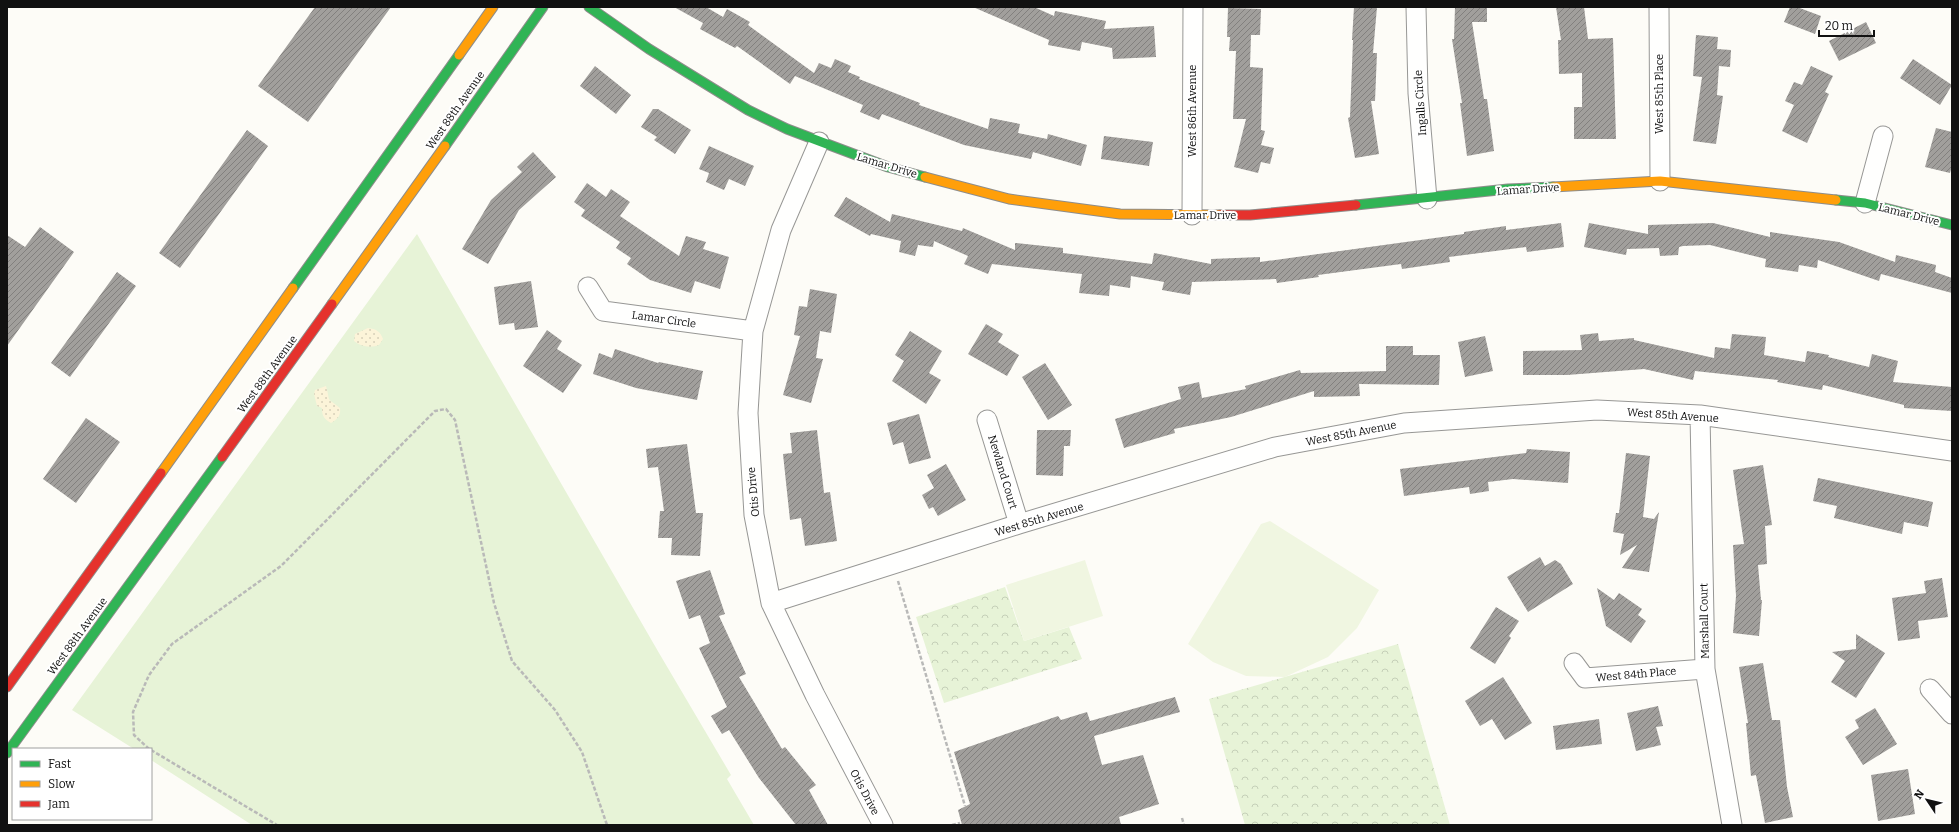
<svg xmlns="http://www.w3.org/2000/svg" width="1959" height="832" viewBox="0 0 1959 832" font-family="Bitter,serif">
<defs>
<pattern id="sand-dots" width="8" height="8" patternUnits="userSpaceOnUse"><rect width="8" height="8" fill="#fcf4d9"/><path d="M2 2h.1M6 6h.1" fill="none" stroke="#d7d0b9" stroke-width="1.8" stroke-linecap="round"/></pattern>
<pattern id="park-crowns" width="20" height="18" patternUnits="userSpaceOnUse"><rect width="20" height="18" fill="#e7f3d7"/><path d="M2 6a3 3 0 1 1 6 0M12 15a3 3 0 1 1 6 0" fill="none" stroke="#c5cfb8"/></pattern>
<pattern id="building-hatch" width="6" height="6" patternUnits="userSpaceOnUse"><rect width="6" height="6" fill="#a19f9c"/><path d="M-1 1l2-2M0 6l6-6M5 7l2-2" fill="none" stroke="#82807e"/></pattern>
</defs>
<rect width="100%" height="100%" fill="#fdfcf7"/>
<path fill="#e7f3d7" d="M 417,234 L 659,653 L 731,775 L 727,779 L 754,825 L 252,825 L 151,760 L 151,749 L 134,749 L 72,710 Z"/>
<path fill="url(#sand-dots)" d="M 368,328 C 376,329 380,331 383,339 L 379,345 C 371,348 361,347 354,341 L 355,334 Z
M 326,386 C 331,404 325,396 340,408 C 341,415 338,419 331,423 C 324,419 322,416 322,408 L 317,406 L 314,394 L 315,390 Z"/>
<path fill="url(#park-crowns)" d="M 1005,587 L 1024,641 L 1069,627 L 1082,659 L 944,703 L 916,617 Z
M 1398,644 L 1450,825 L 1245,825 L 1209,699 Z"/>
<path fill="#f0f6e1" d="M 1270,521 L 1379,590 L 1357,628 L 1328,657 L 1285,677 L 1246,676 L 1213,662 L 1188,644 L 1261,524 Z
M 1085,560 L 1103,616 L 1024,641 L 1006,585 Z"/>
<path fill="url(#building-hatch)" d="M 315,7 L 391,7 L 308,122 L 258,86 Z
M 674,7 L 706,7 L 723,17 L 727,9 L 750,22 L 748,25 L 814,73 L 819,63 L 831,68 L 835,59 L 851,66 L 848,72 L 860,77 L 859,79 L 920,103 L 919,105 L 988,129 L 990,118 L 1020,124 L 1018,133 L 1047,139 L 1048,134 L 1087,145 L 1081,166 L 1033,152 L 1031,159 L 964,145 L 882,114 L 879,120 L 860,112 L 863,105 L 795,76 L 790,84 L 737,46 L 735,48 L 700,29 L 703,23 Z
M 973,7 L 1034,7 L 1054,16 L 1055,11 L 1106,21 L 1104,29 L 1154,26 L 1156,57 L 1113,59 L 1112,48 L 1082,42 L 1080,51 L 1048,45 L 1049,40 Z
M 1354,7 L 1377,7 L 1373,53 L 1377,53 L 1375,101 L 1371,101 L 1379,154 L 1355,158 L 1348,118 L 1350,117 L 1353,40 L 1352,40 Z
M 1455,7 L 1487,7 L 1487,22 L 1472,22 L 1484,99 L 1487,99 L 1494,151 L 1467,156 L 1460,103 L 1462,103 L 1452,39 L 1454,39 Z
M 1556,7 L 1584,7 L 1588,39 L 1613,38 L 1616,139 L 1574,139 L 1574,107 L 1582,107 L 1582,73 L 1559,74 L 1558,40 L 1561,40 Z
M 1790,7 L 1797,7 L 1821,16 L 1815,34 L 1784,22 Z
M 1228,8 L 1261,9 L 1260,35 L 1251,35 L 1250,67 L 1263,68 L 1261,130 L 1265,131 L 1261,145 L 1274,148 L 1270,164 L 1261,162 L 1258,173 L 1234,167 L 1246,119 L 1233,119 L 1236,51 L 1229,51 L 1230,37 L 1227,37 Z
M 1866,22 L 1876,43 L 1839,61 L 1829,41 Z
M 1696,35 L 1718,37 L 1717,49 L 1731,50 L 1730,67 L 1719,66 L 1717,95 L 1723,96 L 1716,144 L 1693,141 L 1702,77 L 1693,76 Z
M 1913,59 L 1952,85 L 1940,105 L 1900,78 Z
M 595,66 L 631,95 L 616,114 L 580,86 Z
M 1811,66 L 1833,76 L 1825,92 L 1829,94 L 1807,143 L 1782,131 L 1794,105 L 1785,101 L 1794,82 L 1802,85 Z
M 653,109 L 658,109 L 691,130 L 675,154 L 654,140 L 657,137 L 641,127 Z
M 1936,128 L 1952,132 L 1952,166 L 1950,173 L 1925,167 Z
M 247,130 L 268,146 L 180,268 L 159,253 Z
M 1104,136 L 1153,142 L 1149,166 L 1101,159 Z
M 709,146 L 754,166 L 745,186 L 729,179 L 724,190 L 706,182 L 709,173 L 699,169 Z
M 533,152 L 556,177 L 519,210 L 488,264 L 462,249 L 491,200 L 522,172 L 517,167 Z
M 587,183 L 606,197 L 611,189 L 630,202 L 620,216 L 679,256 L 686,236 L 706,242 L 703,249 L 729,257 L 720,289 L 695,281 L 691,293 L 650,280 L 627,264 L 631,258 L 616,248 L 620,242 L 581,216 L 585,210 L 574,202 Z
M 846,197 L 890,222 L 892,214 L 962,231 L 963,228 L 1015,250 L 1015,243 L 1063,248 L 1063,253 L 1152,264 L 1154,253 L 1211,264 L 1211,259 L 1260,257 L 1260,262 L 1464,234 L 1464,232 L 1506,226 L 1506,230 L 1561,223 L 1564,247 L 1527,252 L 1526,247 L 1449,257 L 1450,262 L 1402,269 L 1401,264 L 1318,275 L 1319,277 L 1277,283 L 1276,279 L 1192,282 L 1190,295 L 1162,290 L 1164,282 L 1131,276 L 1130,288 L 1110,285 L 1109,296 L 1079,293 L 1082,274 L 992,264 L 988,274 L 964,264 L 968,256 L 934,241 L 933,247 L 918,245 L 915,256 L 899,252 L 901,241 L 871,234 L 870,236 L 834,216 Z
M 1589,223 L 1648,234 L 1648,225 L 1713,223 L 1770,237 L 1770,232 L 1839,242 L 1895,262 L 1896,255 L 1936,265 L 1935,272 L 1952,278 L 1952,293 L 1881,274 L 1879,281 L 1818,260 L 1817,268 L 1799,265 L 1798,272 L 1765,267 L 1766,259 L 1710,245 L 1683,246 L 1679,247 L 1678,255 L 1660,256 L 1659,248 L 1627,249 L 1626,255 L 1584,247 Z
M 40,227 L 74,252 L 7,346 L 7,235 L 25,247 Z
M 117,272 L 136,286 L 70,377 L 51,363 Z
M 531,281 L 538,327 L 515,330 L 514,323 L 499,325 L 494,287 Z
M 810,289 L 837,294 L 831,333 L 820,331 L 816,358 L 823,359 L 811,403 L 783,395 L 800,336 L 794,335 L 799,306 L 807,307 Z
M 986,324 L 1003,334 L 998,342 L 1019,355 L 1007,376 L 968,354 Z
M 547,330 L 562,341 L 557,349 L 582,365 L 563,393 L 523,366 Z
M 910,331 L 942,351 L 929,373 L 941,380 L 926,404 L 892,381 L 904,361 L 895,355 Z
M 1598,333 L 1599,341 L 1634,338 L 1634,340 L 1714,358 L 1715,347 L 1730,349 L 1732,334 L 1766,337 L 1764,355 L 1805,362 L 1807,351 L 1829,355 L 1828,357 L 1869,367 L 1872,354 L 1898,361 L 1893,382 L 1952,387 L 1952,411 L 1904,408 L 1904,405 L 1823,385 L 1822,390 L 1777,382 L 1778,380 L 1695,371 L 1693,380 L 1644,369 L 1567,375 L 1523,375 L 1523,351 L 1582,350 L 1580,335 Z
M 1485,336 L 1493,371 L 1465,377 L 1458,342 Z
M 1386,346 L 1413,346 L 1413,355 L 1440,355 L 1439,385 L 1359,384 L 1360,396 L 1314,397 L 1314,391 L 1231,417 L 1174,429 L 1175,433 L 1124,448 L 1115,419 L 1181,399 L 1178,387 L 1199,382 L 1202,398 L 1246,389 L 1245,386 L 1300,370 L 1301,373 L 1386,371 Z
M 615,349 L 658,363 L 659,362 L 703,371 L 697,400 L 636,388 L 593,374 L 599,353 L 612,358 Z
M 1045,363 L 1072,405 L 1048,420 L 1022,377 Z
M 919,414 L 931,458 L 909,464 L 903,442 L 893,445 L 887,423 Z
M 86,418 L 120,442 L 76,503 L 43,479 Z
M 817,430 L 824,493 L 830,492 L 837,541 L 805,546 L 801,518 L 790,520 L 783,454 L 792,453 L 790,433 Z
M 1037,430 L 1071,430 L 1070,446 L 1064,446 L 1063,476 L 1036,475 Z
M 687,444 L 696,513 L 703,513 L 700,556 L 671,555 L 672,538 L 658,538 L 660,511 L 664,511 L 658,467 L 648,468 L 646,449 Z
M 1527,449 L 1570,452 L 1568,483 L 1513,479 L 1488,482 L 1489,491 L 1470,494 L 1469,487 L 1404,496 L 1400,469 L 1526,453 Z
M 1626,453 L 1650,456 L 1643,517 L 1654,519 L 1659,512 L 1649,572 L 1622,568 L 1637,545 L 1620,555 L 1624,534 L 1613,532 L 1616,513 L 1619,513 Z
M 946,464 L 966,500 L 938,516 L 933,507 L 929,509 L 922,495 L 934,488 L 927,475 Z
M 1763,465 L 1772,525 L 1765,526 L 1767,564 L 1758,565 L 1761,600 L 1762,600 L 1759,636 L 1733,633 L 1736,596 L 1733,545 L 1744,544 L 1733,470 Z
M 1818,478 L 1933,502 L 1928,527 L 1904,522 L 1902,534 L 1834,518 L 1837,506 L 1813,501 Z
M 1540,557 L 1545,566 L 1555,560 L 1561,564 L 1573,584 L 1528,612 L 1507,577 Z
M 710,570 L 725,614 L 719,616 L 746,674 L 739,677 L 782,749 L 785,747 L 816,785 L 809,790 L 828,825 L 796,825 L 759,778 L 729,730 L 722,734 L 711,716 L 727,707 L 699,648 L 710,643 L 700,615 L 689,619 L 676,581 Z
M 1942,578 L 1948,617 L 1918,621 L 1920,638 L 1898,641 L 1892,598 L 1926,593 L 1924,581 Z
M 1597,588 L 1614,600 L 1619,593 L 1642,609 L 1638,615 L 1646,621 L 1631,643 L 1606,626 Z
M 1496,607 L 1519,621 L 1509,636 L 1511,638 L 1495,664 L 1470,648 Z
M 1856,634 L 1885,653 L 1856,698 L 1831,682 L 1845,661 L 1832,652 L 1856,649 Z
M 1763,663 L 1772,720 L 1780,720 L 1787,787 L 1793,817 L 1765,823 L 1756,775 L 1751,776 L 1746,723 L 1748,723 L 1739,667 Z
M 1503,677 L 1532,723 L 1505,740 L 1492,719 L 1480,726 L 1465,701 Z
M 1175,697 L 1180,712 L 1094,736 L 1102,765 L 1143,755 L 1159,804 L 1119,817 L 1121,825 L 962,825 L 958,810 L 970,804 L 954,752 L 1058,716 L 1061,720 L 1087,712 L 1090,721 Z
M 1658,706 L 1663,726 L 1656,727 L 1661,745 L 1636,751 L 1627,713 Z
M 1875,708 L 1897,744 L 1863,765 L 1845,737 L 1859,728 L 1855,720 Z
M 1599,719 L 1602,744 L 1556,750 L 1553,726 Z
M 1908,769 L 1915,814 L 1878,821 L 1871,775 Z"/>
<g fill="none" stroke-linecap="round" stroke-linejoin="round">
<defs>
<path id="street" d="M 1416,7 L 1418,93 L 1427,199
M 1659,7 L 1660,181
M 819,142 L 781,230 L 753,331 L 748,413 L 754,515 L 771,603 L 815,695 L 883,825
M 1865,203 L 1883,136
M 1192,215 L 1193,7
M 588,287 L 603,311 L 753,331
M 1700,415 L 1705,669 L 1732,825
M 987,420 L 1019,524
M 771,603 L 1019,524 L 1275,447 L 1404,423 L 1597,410 L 1700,415 L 1952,451
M 1574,663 L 1585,678 L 1705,669
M 1930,689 L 1952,714"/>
<path id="fast" d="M 589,7 L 649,49 L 748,110 L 787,129 L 888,167 L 925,177
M 445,146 L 543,7
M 1836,200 L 1865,203 L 1952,225
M 1356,205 L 1508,189 L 1553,187
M 293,288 L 459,55
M 7,753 L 222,457"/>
<path id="slow" d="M 459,55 L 493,7
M 925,177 L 1009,199 L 1120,214 L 1220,215
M 1553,187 L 1660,181 L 1836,200
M 332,304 L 445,146
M 161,473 L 293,288"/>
<path id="jam" d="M 1220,215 L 1250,215 L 1356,205
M 222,457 L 332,304
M 7,687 L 161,473"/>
</defs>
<use href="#street" stroke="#979795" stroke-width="21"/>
<use href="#fast" stroke="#8e8d8b" stroke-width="11"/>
<use href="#slow" stroke="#8e8d8b" stroke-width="11"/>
<use href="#jam" stroke="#8e8d8b" stroke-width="11"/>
<path stroke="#b9b9b8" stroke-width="2.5" stroke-dasharray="4 2" stroke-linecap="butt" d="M 898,581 L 965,806
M 149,749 L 134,735 L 133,712 L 149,675 L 172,644 L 281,566 L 435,411 L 446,409 L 455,420 L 494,603 L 512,661 L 555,710 L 582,752 L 607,825
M 151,750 L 277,825
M 1182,818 L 1184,825
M 952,825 L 960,823"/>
<use href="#street" stroke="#fffffe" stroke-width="19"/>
<use href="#fast" stroke="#30b455" stroke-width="9"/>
<use href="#slow" stroke="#ff9f0a" stroke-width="9"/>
<use href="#jam" stroke="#e5322d" stroke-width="9"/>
</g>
<g text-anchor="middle" stroke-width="4" stroke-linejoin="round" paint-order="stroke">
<g font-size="11" fill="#111" stroke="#fff">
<text transform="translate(1659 94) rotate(-90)" y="4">West 85th Place</text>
<text transform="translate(1420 103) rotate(-94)" y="4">Ingalls Circle</text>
<text transform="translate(455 110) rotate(-55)" y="4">West 88th Avenue</text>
<text transform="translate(1192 111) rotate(-90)" y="4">West 86th Avenue</text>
<text transform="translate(887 165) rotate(17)" y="4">Lamar Drive</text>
<text transform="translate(1528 189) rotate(-4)" y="4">Lamar Drive</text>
<text transform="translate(1909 214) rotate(14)" y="4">Lamar Drive</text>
<text x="1205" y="219">Lamar Drive</text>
<text transform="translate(664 319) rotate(8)" y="4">Lamar Circle</text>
<text transform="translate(267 374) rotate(-54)" y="4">West 88th Avenue</text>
<text transform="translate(1673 415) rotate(4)" y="4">West 85th Avenue</text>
<text transform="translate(1351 433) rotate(-11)" y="4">West 85th Avenue</text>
<text transform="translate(1003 472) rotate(73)" y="4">Newland Court</text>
<text transform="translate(753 492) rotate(-95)" y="4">Otis Drive</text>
<text transform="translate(1039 519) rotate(-17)" y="4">West 85th Avenue</text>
<text transform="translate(1704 621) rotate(-91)" y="4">Marshall Court</text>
<text transform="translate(77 636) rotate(-54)" y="4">West 88th Avenue</text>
<text transform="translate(1636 674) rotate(-5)" y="4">West 84th Place</text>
<text transform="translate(865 792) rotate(62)" y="4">Otis Drive</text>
</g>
</g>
<rect width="1959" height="832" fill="none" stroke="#111111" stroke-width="16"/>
<rect x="12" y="748" width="140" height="72" fill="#ffffff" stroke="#a0a0a0"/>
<rect x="20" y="761" width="20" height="6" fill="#30b455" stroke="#a0a0a0"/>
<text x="48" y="768" font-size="12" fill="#111111">Fast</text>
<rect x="20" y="781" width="20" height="6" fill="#ff9f0a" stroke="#a0a0a0"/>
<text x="48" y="788" font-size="12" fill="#111111">Slow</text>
<rect x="20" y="801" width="20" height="6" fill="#e5322d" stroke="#a0a0a0"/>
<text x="48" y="808" font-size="12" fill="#111111">Jam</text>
<g transform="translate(1927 800) rotate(305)" stroke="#ffffff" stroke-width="3" paint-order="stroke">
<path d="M0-3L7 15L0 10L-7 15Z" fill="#111111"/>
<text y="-6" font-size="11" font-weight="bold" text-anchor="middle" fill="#111111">N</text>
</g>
<path d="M1819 30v6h55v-6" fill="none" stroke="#111111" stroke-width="2"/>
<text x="1825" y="30" font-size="12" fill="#111111" stroke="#ffffff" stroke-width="3" paint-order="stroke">20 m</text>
</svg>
